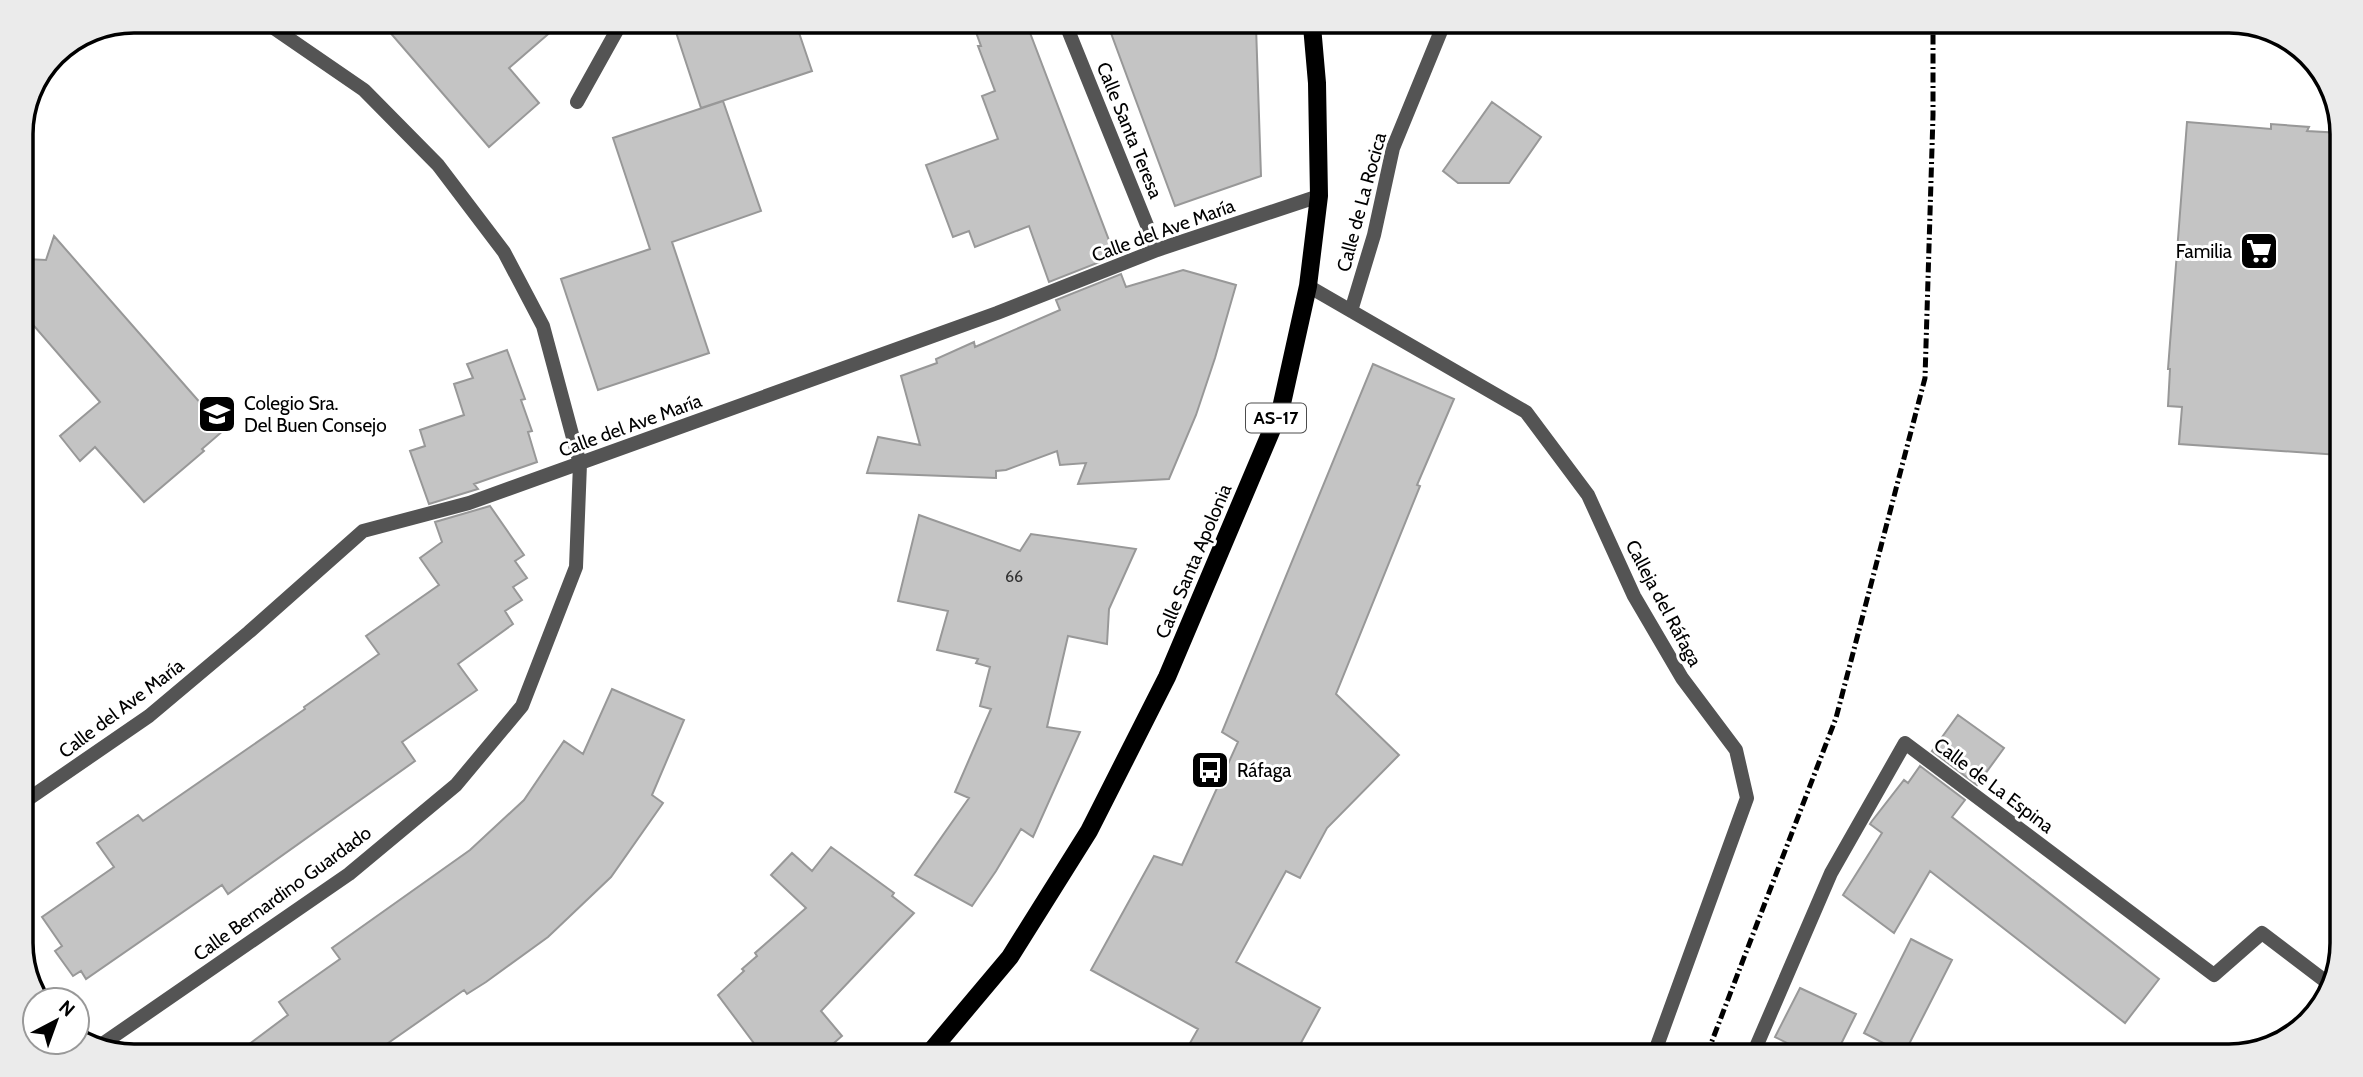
<svg xmlns="http://www.w3.org/2000/svg" width="2363" height="1077" viewBox="0 0 2363 1077" font-family="Cabin,sans-serif">
<rect width="100%" height="100%" fill="#fff"/>
<path fill="#c4c4c4" stroke="#989898" stroke-width="2" d="M 381,22 L 494,22 L 561,23 L 509,68 L 539,103 L 489,147 Z
M 673,23 L 796,24 L 812,71 L 701,108 Z
M 973,24 L 1027,25 L 1115,256 L 1049,282 L 1029,226 L 975,247 L 969,231 L 953,237 L 926,165 L 998,139 L 982,96 L 995,91 L 978,46 L 981,46 Z
M 1108,25 L 1256,26 L 1261,176 L 1175,206 Z
M 723,101 L 761,211 L 672,242 L 709,353 L 598,390 L 561,279 L 650,249 L 613,138 Z
M 1492,102 L 1541,137 L 1509,183 L 1458,183 L 1443,171 Z
M 2187,122 L 2271,129 L 2271,124 L 2309,127 L 2307,131 L 2342,133 L 2339,455 L 2179,444 L 2182,407 L 2168,406 L 2170,369 L 2168,369 Z
M 54,236 L 224,430 L 202,449 L 204,451 L 144,502 L 95,447 L 80,461 L 60,436 L 100,402 L 21,311 L 21,287 L 26,259 L 46,260 Z
M 1183,270 L 1236,285 L 1215,358 L 1196,415 L 1169,479 L 1078,484 L 1086,463 L 1060,465 L 1057,451 L 1006,470 L 996,471 L 996,478 L 867,473 L 878,437 L 920,445 L 901,376 L 937,363 L 936,359 L 974,342 L 975,347 L 1060,310 L 1056,300 L 1121,274 L 1126,287 Z
M 507,350 L 525,399 L 521,400 L 532,431 L 528,432 L 537,462 L 474,484 L 478,489 L 429,504 L 410,451 L 425,446 L 420,430 L 464,415 L 454,384 L 473,378 L 467,364 Z
M 1373,364 L 1454,399 L 1417,485 L 1420,486 L 1336,694 L 1399,755 L 1327,828 L 1300,878 L 1286,871 L 1236,962 L 1320,1008 L 1296,1052 L 1185,1052 L 1198,1029 L 1091,970 L 1154,856 L 1182,865 L 1238,742 L 1222,732 Z
M 490,506 L 524,555 L 515,561 L 527,578 L 513,587 L 522,600 L 505,611 L 513,624 L 458,664 L 477,690 L 402,742 L 415,761 L 228,894 L 222,885 L 86,979 L 81,971 L 73,976 L 55,951 L 62,946 L 42,917 L 114,867 L 97,843 L 138,815 L 143,821 L 305,709 L 304,707 L 379,654 L 366,636 L 439,585 L 420,558 L 442,542 L 435,522 Z
M 919,515 L 1020,551 L 1031,534 L 1136,549 L 1109,609 L 1107,644 L 1068,636 L 1047,727 L 1080,732 L 1033,837 L 1021,829 L 996,871 L 972,906 L 915,875 L 969,798 L 955,792 L 991,709 L 980,706 L 990,667 L 976,663 L 978,659 L 937,650 L 948,611 L 898,601 Z
M 612,689 L 684,720 L 652,795 L 663,803 L 611,877 L 548,937 L 486,982 L 467,994 L 464,990 L 381,1048 L 244,1048 L 288,1015 L 279,1002 L 340,959 L 332,948 L 470,850 L 524,800 L 564,741 L 583,754 Z
M 1958,715 L 2004,748 L 1977,785 L 1932,751 Z
M 1920,766 L 1965,800 L 1952,817 L 2159,979 L 2125,1023 L 1930,871 L 1894,933 L 1843,895 L 1882,833 L 1870,824 L 1872,821 L 1904,780 L 1908,783 Z
M 831,847 L 894,893 L 892,896 L 914,913 L 821,1011 L 842,1036 L 826,1050 L 759,1050 L 718,995 L 744,971 L 742,969 L 757,956 L 755,953 L 806,908 L 771,875 L 792,853 L 812,871 Z
M 1911,939 L 1952,960 L 1904,1054 L 1864,1033 Z
M 1800,988 L 1856,1014 L 1836,1054 L 1809,1054 L 1775,1037 Z"/>
<g fill="none" stroke-linecap="round" stroke-linejoin="round">
<path stroke="#545454" stroke-width="14" d="M 1066,25 L 1157,250
M 577,102 L 621,23
M 1308,286 L 1526,412 L 1588,495 L 1634,596 L 1682,678 L 1736,750 L 1747,798 L 1654,1054
M 1351,311 L 1374,235 L 1393,148 L 1443,26
M 21,804 L 149,716 L 249,632 L 363,531 L 469,503 L 997,313 L 1157,250 L 1319,196
M 98,1047 L 349,874 L 456,785 L 522,706 L 576,567 L 580,464 L 543,326 L 504,252 L 438,165 L 364,90 L 265,22
M 1753,1054 L 1831,873 L 1905,743 L 2214,975 L 2262,933 L 2333,987"/>
<path stroke="#000" stroke-width="18" d="M 931,1051 L 1010,957 L 1089,831 L 1167,677 L 1281,408 L 1308,286 L 1319,196 L 1317,83 L 1312,26"/>
<path stroke="#000" stroke-width="5" stroke-dasharray="10 3.5 2 3.5" stroke-linecap="butt" d="M 1707,1054 L 1836,718 L 1925,378 L 1933,115 L 1933,28"/>
</g>
<defs>
<symbol id="supermarket-square" viewBox="-11 -11 22 22"><rect x="-9" y="-9" width="18" height="18" rx="4" fill="#000" stroke="#fff"/><path d="M-6-5.5h2.5l.6 2H6L4.5 2H-2.5L-4.4-4H-6ZM-1.5 3.2a1.3 1.3 0 1 0 .1 0ZM3 3.2a1.3 1.3 0 1 0 .1 0Z" fill="#fff"/></symbol>
<symbol id="school-square" viewBox="-11 -11 22 22"><rect x="-9" y="-9" width="18" height="18" rx="4" fill="#000" stroke="#fff"/><path d="M0-5L7-2L0 1L-7-2ZM-4 1L0 2.5L4 1V4Q0 6-4 4Z" fill="#fff"/></symbol>
<symbol id="bus-square" viewBox="-11 -11 22 22"><rect x="-9" y="-9" width="18" height="18" rx="4" fill="#000" stroke="#fff"/><path d="M-5-6H5V4H4V6H2V4H-2V6H-4V4H-5ZM-3.5-4V0h7V-4ZM-3.5 1.2v1.5H-2V1.2ZM2 1.2v1.5H3.5V1.2Z" fill="#fff"/></symbol>
</defs>
<g fill-rule="evenodd">
<use href="#supermarket-square" x="2237" y="229" width="44" height="44"/>
<use href="#school-square" x="195" y="392" width="44" height="44"/>
<use href="#bus-square" x="1188" y="748" width="44" height="44"/>
</g>
<g text-anchor="middle" stroke-width="6" stroke-linejoin="round" paint-order="stroke">
<g font-size="16" fill="#313131">
<text x="1014" y="582">66</text>
</g>
<rect fill="#fff" stroke="#4c4c4c" stroke-width="2" x="1246" y="403.5" width="60" height="29" rx="5"/>
<g font-size="18" font-weight="bold" fill="#000">
<text x="1276" y="424">AS-17</text>
</g>
<g font-size="19" fill="#000" stroke="#fff">
<text transform="translate(1130 130) rotate(68)" y="7">Calle Santa Teresa</text>
<text transform="translate(1361 202) rotate(-75)" y="7">Calle de La Rocica</text>
<text transform="translate(1163 230) rotate(-20)" y="7">Calle del Ave María</text>
<text transform="translate(630 425) rotate(-20)" y="7">Calle del Ave María</text>
<text transform="translate(1193 561) rotate(-67)" y="7">Calle Santa Apolonia</text>
<text transform="translate(1664 603) rotate(62)" y="7">Calleja del Ráfaga</text>
<text transform="translate(121 708) rotate(-37)" y="7">Calle del Ave María</text>
<text transform="translate(1994 785) rotate(37)" y="7">Calle de La Espina</text>
<text transform="translate(282 893) rotate(-36)" y="7">Calle Bernardino Guardado</text>
</g>
<g font-size="19" fill="#000" stroke="#fff" text-anchor="start">
<text x="2232" y="258" text-anchor="end">Familia</text>
<text x="244" y="410">Colegio Sra.<tspan x="244" dy="22">Del Buen Consejo</tspan></text>
<text x="1237" y="777">Ráfaga</text>
</g>
</g>
<path d="M0 0H2363V1077H0ZM134 33H2229A101 101 0 0 1 2330 134V943A101 101 0 0 1 2229 1044H134A101 101 0 0 1 33 943V134A101 101 0 0 1 134 33Z" fill="#ebebeb" fill-rule="evenodd"/>
<path fill="none" stroke="#000" stroke-width="3.5" d="M134 33H2229A101 101 0 0 1 2330 134V943A101 101 0 0 1 2229 1044H134A101 101 0 0 1 33 943V134A101 101 0 0 1 134 33Z"/>
<g transform="translate(56 1021) rotate(41)"><circle r="33" fill="#ffffff" stroke="#999999" stroke-width="2"/>
<path d="M0-5L12 26L0 18L-12 26Z" fill="#000000"/>
<text y="-10" font-size="19" font-weight="bold" text-anchor="middle" fill="#000000">N</text>
</g>
</svg>
